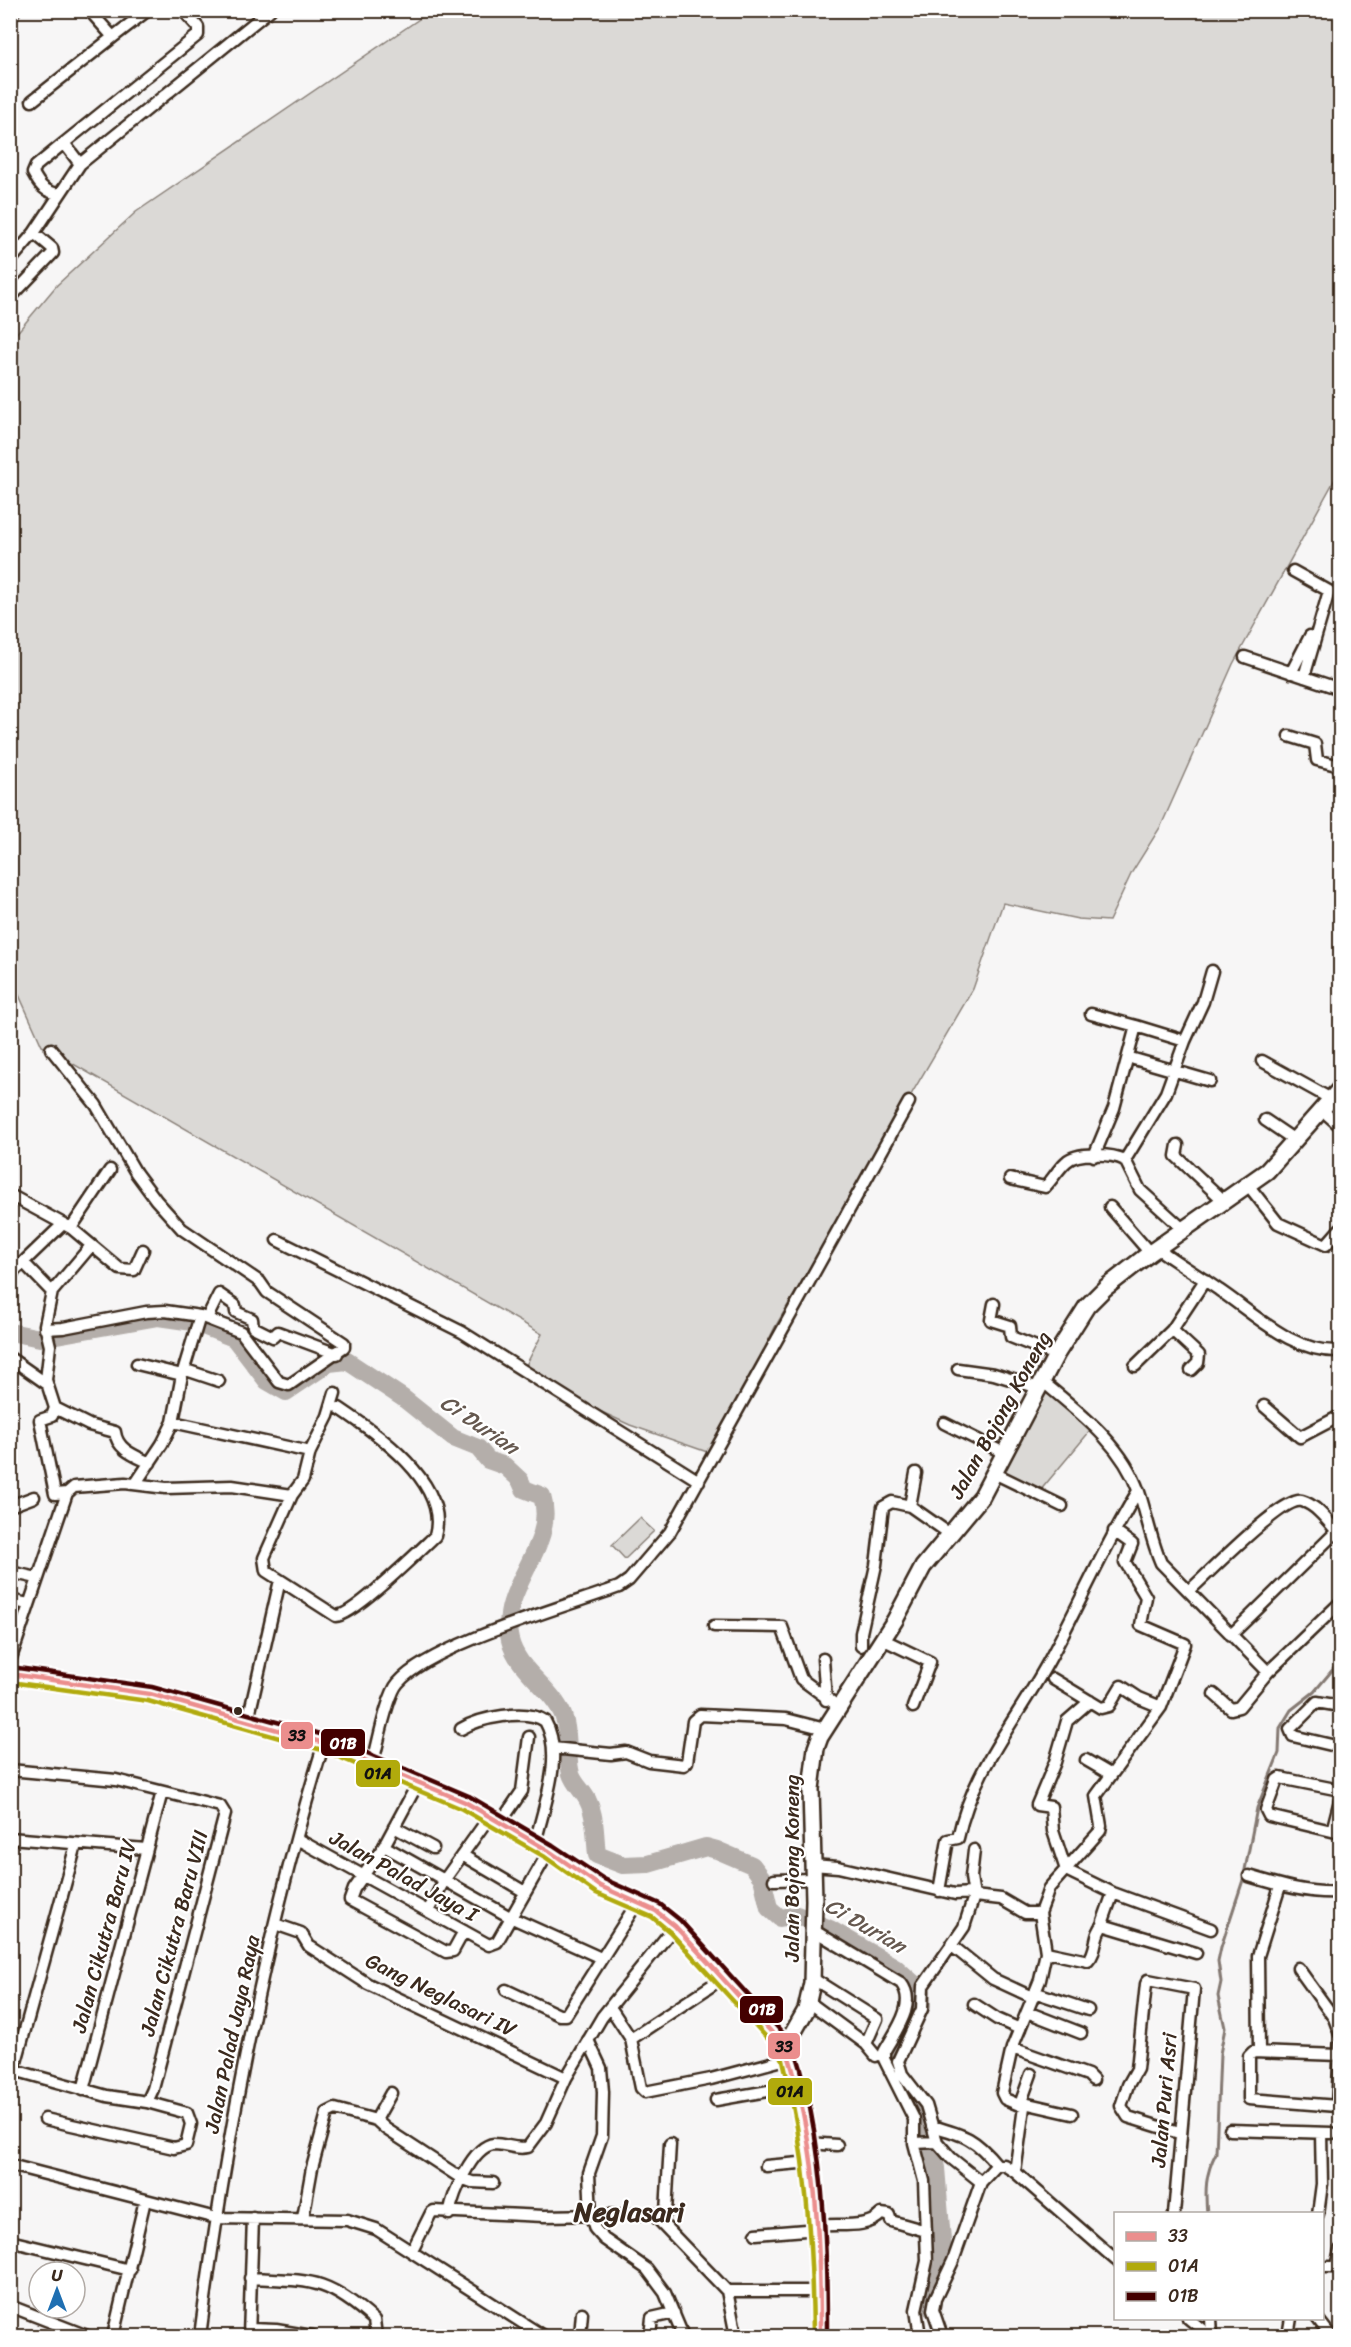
<svg xmlns="http://www.w3.org/2000/svg" width="1351" height="2347" viewBox="0 0 1351 2347" font-family="Sriracha,sans-serif">
<rect width="100%" height="100%" fill="#f7f6f6"/>
<filter id="ink" filterUnits="userSpaceOnUse"><feTurbulence type="fractalNoise" baseFrequency=".0167" numOctaves="2"/><feDisplacementMap in="SourceGraphic" scale="12" xChannelSelector="R" yChannelSelector="G"/><feConvolveMatrix kernelMatrix="1 2 1 2 8 2 1 2 1" color-interpolation-filters="sRGB"/></filter>
<g filter="url(#ink)">
<path fill="#dbd9d6" stroke="#8b827a" stroke-width="1.5" d="M 431,11 L 1340,11 L 1340,470 L 1233,664 L 1161,826 L 1132,872 L 1109,921 L 1078,919 L 1003,903 L 973,989 L 775,1327 L 713,1454 L 630,1425 L 521,1375 L 542,1334 L 42,1046 L 10,975 L 10,341 L 57,285 L 136,212 Z
M 1045,1378 L 1090,1431 L 1039,1492 L 997,1473 Z
M 640,1518 L 654,1531 L 625,1559 L 612,1545 Z"/>
<g fill="none" stroke-linecap="round" stroke-linejoin="round">
<path stroke="#847972" stroke-width="3" d="M 10,37 L 21,10
M 1207,2214 C 1205,2191 1205,2174 1216,2153 L 1220,2054 L 1225,2028 L 1218,1996 L 1221,1982 L 1218,1961 L 1221,1947 L 1243,1880 L 1257,1808 L 1279,1753 L 1280,1728 L 1291,1710 L 1314,1692 L 1340,1661"/>
<path stroke="#b4aeaa" stroke-width="18" d="M 10,1332 L 40,1338 L 158,1317 L 193,1322 L 234,1338 L 267,1381 L 286,1392 L 329,1363 L 347,1361 L 403,1398 L 453,1438 L 478,1448 L 488,1460 L 505,1466 L 520,1480 L 524,1489 L 542,1496 C 558,1548 497,1587 510,1640 C 517,1670 551,1687 563,1715 C 570,1732 566,1755 571,1774 C 574,1784 584,1792 588,1801 C 596,1817 595,1838 597,1855 L 623,1865 L 648,1864 L 706,1847 L 717,1850 L 752,1865 L 762,1878 L 769,1908 L 780,1918 L 797,1915 L 830,1929 L 895,1967 L 922,1991 L 922,2006 L 892,2052 L 896,2069 L 925,2118 L 936,2168 L 944,2264 L 935,2286 L 932,2309"/>
<defs>
<path id="street" d="M 113,37 L 148,10
M 32,101 L 113,37 L 89,10
M 80,164 L 64,143 L 198,35 L 198,27 L 183,10
M 58,194 C 44,191 40,186 33,173 L 36,166 L 64,143
M 10,261 L 34,233 L 80,164 L 270,10
M 10,298 L 53,253 L 52,248 L 34,233
M 1293,571 L 1329,591 L 1304,677
M 1245,657 L 1340,689
M 1291,673 L 1310,636
M 1289,736 L 1315,744 L 1317,760 L 1340,766
M 1091,1014 L 1136,1026 L 1114,1108 L 1094,1156
M 1136,1026 L 1185,1041 L 1203,1002 L 1212,971
M 1134,1059 L 1210,1081
M 1262,1061 L 1331,1099
M 1322,1110 L 1340,1126
M 1265,1120 L 1296,1141
M 1178,1145 L 1176,1156 L 1224,1201
M 1125,1160 L 1140,1190 L 1183,1229
M 1010,1179 L 1045,1187 C 1053,1179 1058,1169 1066,1162 C 1077,1151 1113,1154 1125,1160 L 1166,1093 L 1185,1041
M 1248,1185 L 1278,1223 L 1326,1245 L 1340,1229
M 10,1195 L 71,1228 L 120,1269 L 134,1270 L 143,1250
M 1110,1207 L 1150,1253
M 71,1228 L 110,1170
M 277,1240 L 462,1332 L 699,1481
M 1157,1248 C 1177,1263 1198,1275 1219,1290 C 1256,1315 1293,1353 1340,1351
M 23,1262 L 52,1292
M 10,1275 L 63,1224
M 994,1304 L 991,1320 L 1010,1326 L 1011,1337 L 1056,1355
M 207,1318 L 219,1294 L 235,1305 L 236,1312 L 252,1319 L 253,1327 L 273,1337 L 278,1332 L 337,1354
M 45,1329 L 63,1328 L 146,1312 L 165,1311 L 200,1316 L 241,1332 L 279,1382 L 289,1385 L 344,1347 L 344,1343 L 267,1292 L 260,1282 L 182,1229 L 156,1200 L 136,1173 L 96,1105 L 51,1049
M 1172,1330 L 1199,1355 L 1198,1363 L 1191,1370
M 10,1358 L 47,1384
M 137,1364 L 182,1375
M 1135,1366 L 1172,1330 L 1205,1280
M 958,1369 L 994,1374 L 1039,1388
M 186,1370 L 219,1381
M 1042,1381 C 1080,1413 1122,1444 1139,1492 C 1147,1516 1151,1540 1161,1563 L 1268,1672
M 335,1393 L 328,1416 L 310,1452 L 303,1480 L 292,1495 L 264,1558 L 266,1571 L 336,1616 C 353,1616 419,1551 435,1536 C 450,1483 376,1433 339,1408
M 1264,1406 L 1300,1437 L 1340,1416
M 55,1408 L 89,1425 L 115,1432 C 117,1450 136,1456 150,1463
M 173,1422 L 310,1452
M 944,1423 L 1004,1453
M 916,1473 L 910,1506 L 950,1534
M 994,1473 L 1062,1506
M 136,1483 L 162,1444 L 173,1422 L 182,1375 L 200,1316
M 67,1493 L 55,1494 L 40,1420 L 52,1416 L 55,1408 L 46,1380 L 50,1346 L 45,1325 L 52,1292 L 90,1247
M 10,1506 L 34,1497
M 10,1572 L 37,1578
M 1190,1590 C 1207,1575 1283,1496 1302,1501 C 1317,1505 1330,1524 1340,1535
M 10,1600 L 28,1604
M 714,1626 L 782,1627 L 801,1679 L 839,1707
M 1231,1635 L 1337,1531
M 882,1639 L 930,1662 L 913,1707
M 861,1646 L 861,1633 L 876,1565 L 883,1507 L 892,1502 L 910,1506
M 823,1659 L 826,1700
M 10,1661 L 67,1493 L 74,1487 L 125,1483 L 166,1488 L 232,1486 L 292,1495
M 1053,1679 L 1101,1708 L 1109,1706 L 1121,1686 L 1139,1698 L 1161,1707
M 1214,1694 L 1231,1709 L 1239,1707 L 1268,1672 L 1340,1603
M 1090,1701 L 1067,1721 L 1055,1762 L 1037,1805 L 1051,1807 L 1053,1831 L 1066,1870 L 1113,1893 L 1211,1929
M 1340,1706 L 1317,1702 L 1290,1729 L 1293,1736 L 1340,1747
M 248,1720 L 280,1580
M 461,1729 C 479,1718 526,1708 545,1721 C 565,1756 543,1807 535,1844
M 553,1748 L 611,1754 L 626,1752 L 649,1761 L 684,1765 L 687,1762 L 693,1721 L 700,1715 L 786,1719 L 825,1729
M 1086,1760 L 1110,1774
M 373,1762 C 378,1744 387,1695 398,1683 C 430,1645 567,1606 619,1587 L 629,1580 L 670,1532 L 909,1102
M 10,1770 L 116,1780 L 220,1806 L 225,1814 L 153,2089 L 147,2102
M 419,1781 L 384,1846 L 354,1889 L 350,1900 L 446,1952 L 453,1951 L 464,1931
M 1340,1790 L 1280,1778 L 1277,1780 L 1266,1810 L 1269,1816 L 1340,1833
M 501,1822 L 522,1791 L 529,1737
M 394,1827 L 433,1848
M 1332,1831 L 1340,1800
M 10,1838 L 146,1849
M 297,1839 L 489,1945 L 497,1942 L 549,1851
M 384,1846 L 510,1917 L 601,1958
M 462,1855 L 525,1892
M 812,1865 L 838,1867 L 955,1894 L 972,1893
M 1249,1876 C 1279,1885 1309,1894 1340,1892
M 774,1880 L 812,1879
M 939,1891 L 948,1840 L 958,1838 C 972,1770 1019,1717 1051,1657 C 1081,1601 1105,1545 1138,1491
M 1113,1893 L 1103,1921 L 1106,1926 L 1196,1953
M 974,1896 L 1001,1899 L 1025,1913 L 1040,1913
M 428,1911 L 445,1879 L 490,1816
M 275,1924 L 301,1933 L 309,1946 L 368,1984 L 566,2078
M 813,1930 L 901,1983 C 918,2004 894,2033 884,2052 L 884,2059 L 914,2119 L 914,2143 L 924,2181 L 927,2261 L 916,2310 L 920,2336
M 951,1945 L 993,1979 L 1032,1997
M 1046,1952 L 1088,1961 C 1098,1951 1093,1934 1104,1924
M 1298,1968 L 1334,2018 L 1340,2034
M 812,1978 L 877,2019 L 866,2044
M 506,1990 L 559,2015 L 566,2015 L 637,1903
M 1034,1992 L 1088,2010
M 809,2002 L 866,2044 L 876,2056
M 974,2004 L 997,2019 L 1020,2029
M 610,2007 L 631,2039 L 641,2088 L 645,2092 L 711,2079 L 790,2058
M 1027,2012 L 1081,2033
M 1334,2018 L 1340,2004
M 631,2039 L 723,1978
M 588,2040 L 601,2068 L 603,2092 L 602,2136 L 589,2173 L 591,2216 L 595,2229 L 604,2239 L 647,2269 L 665,2293 L 683,2336
M 1012,2048 L 1088,2075 L 1093,2080
M 1259,2051 L 1258,1956 L 1280,1886
M 1339,2055 L 1253,2052 L 1249,2056 L 1249,2099 L 1337,2106 L 1340,2045
M 14,2070 L 107,2096 L 147,2102 L 187,2113 L 191,2124 L 186,2145 L 174,2148 L 45,2119
M 10,2084 L 76,1845
M 83,2090 L 162,1792
M 391,2093 L 376,2120 L 386,2129 L 461,2178 L 472,2182 L 493,2183
M 716,2100 L 797,2086
M 1024,2103 L 1072,2114
M 1023,2105 L 1022,2099 L 1031,2074
M 932,2126 C 965,2135 976,2139 997,2165
M 1230,2130 L 1332,2133
M 937,2142 L 926,2105 L 902,2074 L 898,2061 L 922,2009 L 923,1986 L 964,1927 L 974,1896 L 971,1877 L 974,1850
M 808,2143 L 837,2145
M 914,2143 L 937,2142 L 951,2158 L 981,2182
M 10,2165 L 216,2218 L 347,2220 L 376,2229 L 543,2336
M 997,2165 L 1004,2165 L 1015,2172 L 1116,2260
M 766,2166 L 811,2162
M 1015,2172 L 1024,2107 L 1005,2099 L 1002,2093 L 1012,2048 L 1040,1980 L 1046,1952 L 1040,1913 L 1046,1897 L 1049,1888 L 1100,1831 L 1101,1826 L 1096,1796 L 1161,1707 L 1185,1644 L 1141,1625 L 1146,1597 L 1125,1562 L 1132,1544 L 1114,1531
M 449,2214 C 453,2194 472,2146 494,2144 C 506,2144 516,2150 528,2147 L 546,2123 L 566,2078 L 602,2017 L 675,1926
M 1174,2214 L 1194,1989 L 1148,1980 L 1146,1984 L 1137,2069 L 1128,2085 L 1121,2106 L 1128,2117 L 1179,2133
M 1318,2214 L 1322,2184 L 1321,2133
M 303,2218 L 312,2168 L 327,2113 L 335,2109 L 376,2120
M 660,2221 L 666,2212 L 670,2144
M 818,2226 C 837,2223 867,2230 881,2214 L 889,2215 L 891,2221 L 926,2231
M 756,2234 L 818,2229
M 10,2241 L 130,2270
M 412,2251 L 431,2213 L 434,2211 L 544,2216 L 653,2214 L 727,2291 L 820,2291
M 1336,2266 L 1340,2250
M 1322,2267 L 1340,2267
M 250,2278 C 311,2281 326,2277 374,2320 L 376,2336
M 727,2291 L 736,2336
M 10,2306 L 87,2336
M 1188,2318 L 1210,2336
M 1211,2318 L 1212,2336
M 1317,2318 L 1331,2336
M 250,2329 L 276,2330 L 312,2336
M 113,2336 L 145,2200
M 200,2336 C 226,2137 264,1936 324,1743
M 249,2336 L 253,2218
M 580,2336 L 582,2313
M 650,2336 L 652,2318 L 674,2313
M 942,2336 L 933,2310 L 935,2299 L 953,2261 L 981,2182 L 997,2165
M 1288,2336 L 1291,2318"/>
<path id="secondary" d="M 10,1674 L 150,1694 L 324,1743 L 465,1802 L 549,1851 L 600,1886 L 656,1911 L 675,1926 L 785,2047 L 790,2058 C 816,2149 820,2243 820,2336
M 785,2047 L 806,2010 L 812,1983 L 814,1900 L 811,1789 L 816,1748 L 820,1737 L 895,1620 L 923,1567 L 982,1496 L 1056,1355 L 1087,1306 L 1105,1288 L 1150,1253 L 1267,1171 L 1340,1089"/>
</defs>
<use href="#street" stroke="#3b2a1e" stroke-width="15"/>
<use href="#secondary" stroke="#3b2a1e" stroke-width="20"/>
<use href="#street" stroke="#fff" stroke-width="10"/>
<use href="#secondary" stroke="#fff" stroke-width="15"/>
<defs>
<path id="bus-1" d="M 10,1674 L 150,1694 L 324,1743 L 465,1802 L 549,1851 L 600,1886 L 656,1911 L 675,1926 L 785,2047 C 794,2068 798,2091 803,2113 C 818,2186 820,2261 820,2336"/>
<path id="bus-2" d="M 10,1682 L 148,1701 L 322,1750 L 462,1809 L 545,1857 L 596,1893 L 652,1917 L 670,1932 L 779,2051 L 783,2060 C 806,2151 812,2243 813,2336"/>
<path id="bus-3" d="M 11,1667 L 152,1687 L 327,1736 L 469,1796 L 553,1845 L 604,1879 L 660,1904 L 680,1920 L 791,2042 C 801,2062 805,2086 810,2108 C 825,2183 827,2259 827,2336"/>
</defs>
<use href="#bus-1" stroke="#fff" stroke-width="9"/>
<use href="#bus-2" stroke="#fff" stroke-width="9"/>
<use href="#bus-3" stroke="#fff" stroke-width="9"/>
<use href="#bus-1" stroke="#eb8e8d" stroke-width="4.5"/>
<use href="#bus-2" stroke="#b1aa0c" stroke-width="4.5"/>
<use href="#bus-3" stroke="#400" stroke-width="4.5"/>
</g>
</g>
<circle fill="#3b2a1e" stroke="#fff" stroke-width="2" cx="238" cy="1711" r="5"/>
<g text-anchor="middle" stroke-width="4.5" stroke-linejoin="round" paint-order="stroke">
<g font-size="21" fill="#3b2a1e" stroke="#fff">
<text transform="translate(1000 1415) rotate(-61)" y="7">Jalan Bojong Koneng</text>
<text transform="translate(792 1868) rotate(-90)" y="7">Jalan Bojong Koneng</text>
<text transform="translate(404 1876) rotate(29)" y="7">Jalan Palad Jaya I</text>
<text transform="translate(174 1933) rotate(-75)" y="7">Jalan Cikutra Baru VIII</text>
<text transform="translate(104 1936) rotate(-75)" y="7">Jalan Cikutra Baru IV</text>
<text transform="translate(441 1995) rotate(26)" y="7">Gang Neglasari IV</text>
<text transform="translate(232 2034) rotate(-78)" y="7">Jalan Palad Jaya Raya</text>
<text transform="translate(1164 2100) rotate(-85)" y="7">Jalan Puri Asri</text>
</g>
<g font-size="22" font-style="italic" fill="#65584f" stroke="#fff">
<text transform="translate(480 1424) rotate(34)" y="8">Ci Durian</text>
<text transform="translate(866 1925) rotate(30)" y="8">Ci Durian</text>
</g>
<g font-size="27" font-weight="bold" fill="#3b2a1e" stroke="#fff">
<text x="629" y="2221">Neglasari</text>
</g>
</g>
<g stroke="#fff" stroke-width="2">
<rect x="280" y="1721" width="34" height="29" rx="6" fill="#eb8e8d"/>
<rect x="320" y="1728" width="46" height="29" rx="6" fill="#400"/>
<rect x="355" y="1759" width="46" height="29" rx="6" fill="#b1aa0c"/>
<rect x="739" y="1995" width="45" height="29" rx="6" fill="#400"/>
<rect x="767" y="2032" width="34" height="28" rx="6" fill="#eb8e8d"/>
<rect x="767" y="2077" width="46" height="29" rx="6" fill="#b1aa0c"/>
</g>
<g font-size="16" text-anchor="middle" font-weight="bold" fill="#fff">
<text x="343" y="1749">01B</text>
<text x="762" y="2015">01B</text>
</g>
<g font-size="16" text-anchor="middle" font-weight="bold" fill="#111">
<text x="297" y="1741">33</text>
<text x="378" y="1779">01A</text>
<text x="784" y="2052">33</text>
<text x="790" y="2097">01A</text>
</g>
<rect width="1351" height="2347" fill="none" stroke="#fff" stroke-width="36"/>
<rect x="18" y="18" width="1315" height="2311" fill="none" stroke="#3b2a1e" stroke-width="2" filter="url(#ink)"/>
<rect x="1114" y="2212" width="210" height="108" fill="#ffffff" stroke="#b1aaa5" stroke-width="1.5"/>
<rect x="1126" y="2232" width="30" height="9" fill="#eb8e8d" stroke="#b1aaa5" stroke-width="1.5"/>
<text x="1168" y="2242" font-size="18" fill="#3b2a1e">33</text>
<rect x="1126" y="2262" width="30" height="9" fill="#b1aa0c" stroke="#b1aaa5" stroke-width="1.5"/>
<text x="1168" y="2272" font-size="18" fill="#3b2a1e">01A</text>
<rect x="1126" y="2292" width="30" height="9" fill="#440000" stroke="#b1aaa5" stroke-width="1.5"/>
<text x="1168" y="2302" font-size="18" fill="#3b2a1e">01B</text>
<g transform="translate(57 2290)"><circle r="28" fill="#ffffff" stroke="#b1aaa5" stroke-width="1.5"/>
<path d="M0-4.5L10 22L0 15L-10 22Z" fill="#1f6fb2"/>
<text y="-9" font-size="16" font-weight="bold" text-anchor="middle" fill="#3b2a1e">U</text>
</g>
</svg>
